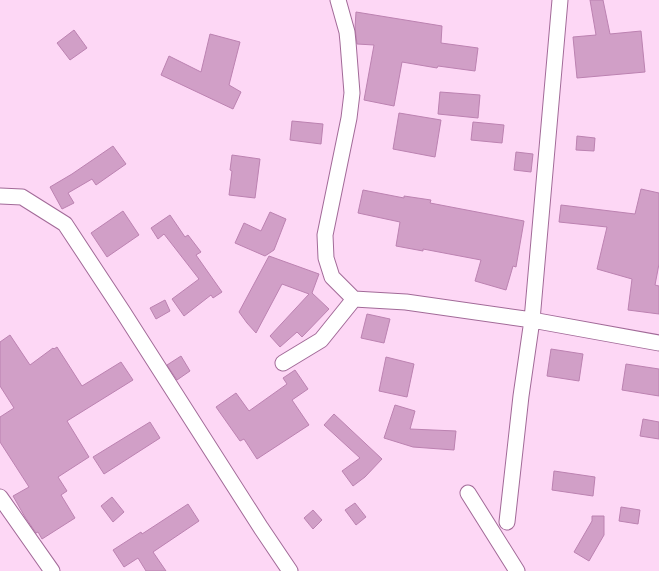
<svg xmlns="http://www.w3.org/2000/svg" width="659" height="571" viewBox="0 0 659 571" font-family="'PT Serif',serif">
<rect width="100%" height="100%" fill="#fdd7f5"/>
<path fill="#d19fc7" stroke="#bc82b1" d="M 590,0 L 603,0 L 610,34 L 641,31 L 645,72 L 577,78 L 573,37 L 596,35 Z
M 356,12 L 442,26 L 441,43 L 478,48 L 475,71 L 438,66 L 437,68 L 402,62 L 394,106 L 364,100 L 374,45 L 357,44 L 355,28 Z
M 74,30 L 87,48 L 70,60 L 57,43 Z
M 210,34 L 240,42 L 229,85 L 241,92 L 233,109 L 161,75 L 169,56 L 201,72 Z
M 440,92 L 480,95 L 478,118 L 438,114 Z
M 399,113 L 441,120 L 435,157 L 393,149 Z
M 292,121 L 323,124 L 321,144 L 290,140 Z
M 473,122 L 504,125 L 502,143 L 471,140 Z
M 577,136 L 595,138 L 594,151 L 576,150 Z
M 113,146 L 126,164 L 96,185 L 92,179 L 68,193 L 74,203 L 62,209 L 50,187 L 72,174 Z
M 516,152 L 533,154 L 531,172 L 514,170 Z
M 232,155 L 260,159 L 255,198 L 229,195 L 232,171 L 230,170 Z
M 641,189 L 659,193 L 659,264 L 655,285 L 659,286 L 659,314 L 628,310 L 632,279 L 597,269 L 607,227 L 559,222 L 561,205 L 635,214 Z
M 363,190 L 404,198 L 404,196 L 431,200 L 430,203 L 524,221 L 516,267 L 513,266 L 506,290 L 475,281 L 481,260 L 423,249 L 423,251 L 396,246 L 400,222 L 358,213 Z
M 123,211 L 139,235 L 107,257 L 91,233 Z
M 270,212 L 286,219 L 274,250 L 265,256 L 235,243 L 244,223 L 261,231 Z
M 170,215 L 185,237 L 188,235 L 201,252 L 196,255 L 222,292 L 213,298 L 211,295 L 184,316 L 172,299 L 199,279 L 164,234 L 158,239 L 151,228 Z
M 269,256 L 319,274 L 312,293 L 329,309 L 302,337 L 297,332 L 280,347 L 270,336 L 309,294 L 282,284 L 256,333 L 247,323 L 239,312 Z
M 165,300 L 170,311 L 156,319 L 150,308 Z
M 367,314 L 390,319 L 384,343 L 361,338 Z
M 10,335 L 30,365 L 53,348 L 54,349 L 57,347 L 82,386 L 121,362 L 133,380 L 67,421 L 89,457 L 58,477 L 67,491 L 61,495 L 75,518 L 42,539 L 38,532 L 36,533 L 25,517 L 13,496 L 29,487 L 0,442 L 0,417 L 14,408 L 0,386 L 0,342 Z
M 551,349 L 583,354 L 579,381 L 547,376 Z
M 181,356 L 190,371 L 177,380 L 167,365 Z
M 386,357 L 414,364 L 407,397 L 379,391 Z
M 626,364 L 659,369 L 659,396 L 622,390 Z
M 295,370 L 308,389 L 292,400 L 309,425 L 257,459 L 244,439 L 240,441 L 216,407 L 236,393 L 249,411 L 287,384 L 283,378 Z
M 395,405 L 415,411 L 410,429 L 456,431 L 454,450 L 413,447 L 384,438 Z
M 334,414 L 382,459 L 365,477 L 353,486 L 342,471 L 360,458 L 324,425 Z
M 643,419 L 659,422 L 659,439 L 640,436 Z
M 150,422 L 160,438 L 104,474 L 93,457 Z
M 554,471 L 595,477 L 593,496 L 552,490 Z
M 112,497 L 124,512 L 113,522 L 101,506 Z
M 355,503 L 366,517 L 356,525 L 345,510 Z
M 188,504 L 199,521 L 153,552 L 166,571 L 146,571 L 138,558 L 124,567 L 113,550 L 141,532 L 142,534 Z
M 621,507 L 640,510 L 638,524 L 619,521 Z
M 313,510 L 322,520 L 313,529 L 304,518 Z
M 592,516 L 604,516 L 604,535 L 589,561 L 574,552 L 592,521 Z"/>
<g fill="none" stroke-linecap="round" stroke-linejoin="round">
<defs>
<path id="minor" d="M 338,0 L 347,32 L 348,42 L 352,93 L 349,118 L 325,235 L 326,258 L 332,277 L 354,299
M 0,196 L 22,197 L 65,224 L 123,312 L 261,528 L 290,571
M 283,363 L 321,340 L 354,299 L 406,302 L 532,320 L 659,343
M 468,493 L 517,571
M 0,497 L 52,571
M 507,522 L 521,396 L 532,320 L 560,0"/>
</defs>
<use href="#minor" stroke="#a26a98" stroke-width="17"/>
<use href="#minor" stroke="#fff" stroke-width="15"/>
</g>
</svg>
